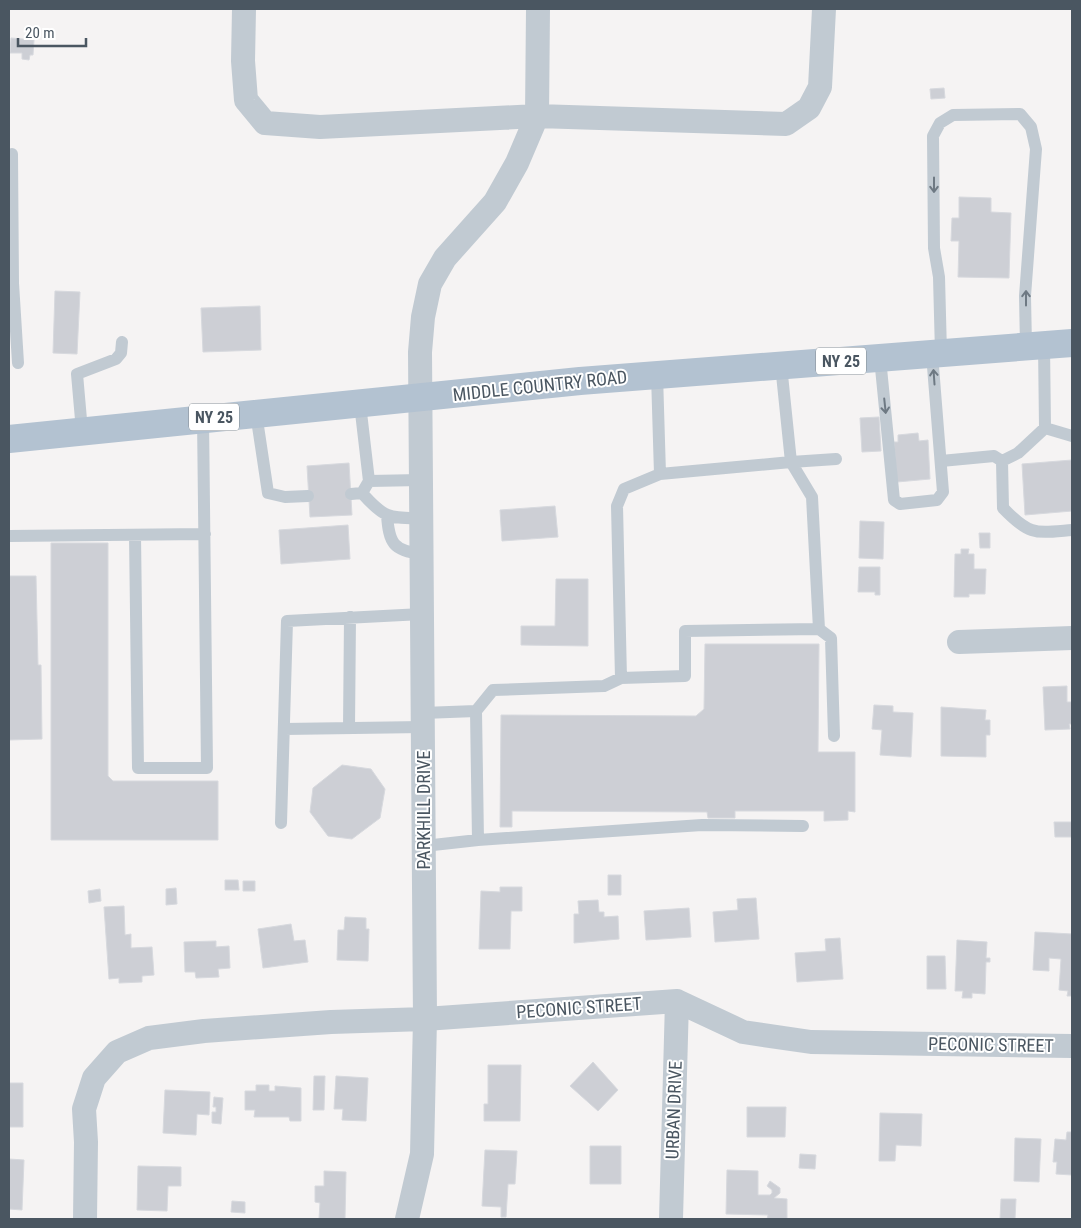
<svg xmlns="http://www.w3.org/2000/svg" width="1081" height="1228" viewBox="0 0 1081 1228" font-family="'Roboto Condensed',sans-serif">
<rect width="100%" height="100%" fill="#f5f3f3"/>
<path fill="#cdcfd5" stroke="#d7d9de" d="M 11,38 L 34,40 L 33,55 L 30,55 L 29,60 L 22,59 L 22,53 L 10,53 Z
M 944,88 L 945,98 L 931,99 L 930,89 Z
M 959,197 L 991,198 L 991,212 L 1011,213 L 1009,278 L 958,277 L 959,241 L 951,241 L 952,218 L 959,218 Z
M 55,291 L 80,292 L 77,354 L 53,353 Z
M 260,306 L 261,350 L 203,352 L 201,308 Z
M 879,417 L 881,451 L 862,452 L 860,418 Z
M 918,433 L 919,441 L 928,440 L 930,479 L 897,482 L 894,442 L 898,442 L 898,435 Z
M 1072,460 L 1072,511 L 1025,515 L 1022,464 Z
M 349,463 L 352,515 L 310,517 L 307,466 Z
M 555,506 L 558,537 L 502,541 L 500,510 Z
M 860,521 L 884,522 L 883,559 L 859,558 Z
M 348,525 L 350,559 L 281,564 L 279,530 Z
M 979,533 L 990,533 L 990,548 L 980,548 Z
M 51,543 L 108,543 L 108,776 L 113,781 L 218,781 L 218,840 L 51,840 Z
M 961,549 L 969,549 L 968,554 L 974,554 L 974,569 L 986,569 L 985,594 L 969,594 L 969,597 L 954,597 L 955,554 L 961,554 Z
M 859,567 L 880,567 L 880,595 L 875,595 L 875,592 L 858,592 Z
M 9,576 L 36,576 L 38,665 L 41,665 L 42,739 L 9,740 Z
M 556,579 L 588,579 L 588,646 L 521,645 L 521,626 L 555,626 Z
M 705,644 L 819,644 L 818,752 L 855,752 L 855,812 L 848,811 L 848,820 L 824,821 L 824,811 L 735,811 L 735,818 L 708,818 L 707,812 L 512,811 L 512,827 L 500,827 L 501,715 L 696,716 L 704,709 Z
M 1067,686 L 1067,702 L 1072,702 L 1072,724 L 1069,724 L 1070,729 L 1045,730 L 1043,687 Z
M 874,705 L 893,706 L 893,712 L 913,713 L 911,757 L 880,755 L 882,730 L 872,729 Z
M 941,707 L 986,710 L 985,720 L 990,720 L 990,735 L 986,735 L 986,757 L 941,756 Z
M 342,765 L 371,769 L 385,789 L 380,818 L 352,839 L 328,836 L 310,812 L 313,788 Z
M 1054,822 L 1072,822 L 1072,837 L 1055,837 Z
M 608,875 L 621,875 L 621,895 L 608,895 Z
M 225,880 L 238,880 L 239,890 L 225,890 Z
M 243,881 L 255,881 L 255,891 L 243,891 Z
M 500,887 L 522,887 L 522,911 L 511,911 L 510,949 L 479,949 L 481,891 L 500,892 Z
M 176,888 L 177,904 L 166,905 L 166,889 Z
M 100,889 L 101,901 L 89,903 L 88,891 Z
M 756,898 L 759,939 L 715,942 L 713,912 L 738,910 L 737,899 Z
M 598,900 L 599,912 L 604,912 L 604,917 L 618,916 L 619,939 L 574,943 L 574,914 L 579,914 L 578,901 Z
M 124,906 L 125,935 L 131,934 L 131,948 L 152,947 L 154,975 L 142,976 L 142,982 L 119,983 L 119,978 L 109,979 L 104,907 Z
M 689,908 L 691,937 L 646,940 L 644,911 Z
M 345,917 L 366,918 L 366,929 L 369,929 L 368,961 L 337,960 L 338,930 L 344,930 Z
M 291,924 L 294,941 L 305,940 L 308,962 L 263,968 L 258,929 Z
M 1035,932 L 1072,934 L 1072,996 L 1067,996 L 1068,991 L 1059,990 L 1061,959 L 1049,958 L 1049,971 L 1033,970 Z
M 840,938 L 843,979 L 797,982 L 795,953 L 826,951 L 825,939 Z
M 957,940 L 987,942 L 986,958 L 990,958 L 990,962 L 986,962 L 985,994 L 972,993 L 972,998 L 962,998 L 963,991 L 955,991 Z
M 216,941 L 216,947 L 229,946 L 230,968 L 218,969 L 219,977 L 196,978 L 195,972 L 185,972 L 184,942 Z
M 927,956 L 945,956 L 946,989 L 927,989 Z
M 593,1062 L 618,1090 L 598,1111 L 570,1086 Z
M 488,1065 L 521,1065 L 520,1121 L 484,1121 L 484,1104 L 488,1104 Z
M 314,1076 L 325,1076 L 324,1110 L 313,1110 Z
M 336,1076 L 368,1078 L 366,1121 L 342,1120 L 343,1109 L 334,1109 Z
M 9,1083 L 23,1083 L 23,1127 L 9,1127 Z
M 256,1085 L 269,1085 L 269,1091 L 275,1091 L 275,1086 L 301,1088 L 301,1121 L 290,1121 L 289,1117 L 254,1117 L 255,1110 L 245,1110 L 245,1091 L 256,1091 Z
M 165,1090 L 210,1092 L 209,1115 L 197,1114 L 196,1135 L 163,1133 Z
M 214,1097 L 223,1098 L 221,1124 L 212,1123 L 212,1112 L 216,1112 L 216,1107 L 213,1107 Z
M 747,1107 L 786,1107 L 785,1137 L 747,1137 Z
M 880,1113 L 922,1114 L 921,1146 L 896,1145 L 895,1161 L 879,1161 Z
M 1067,1132 L 1072,1132 L 1072,1175 L 1056,1174 L 1057,1162 L 1053,1162 L 1055,1139 L 1066,1140 Z
M 1015,1138 L 1041,1139 L 1039,1182 L 1014,1181 Z
M 590,1146 L 621,1146 L 621,1184 L 590,1184 Z
M 485,1150 L 517,1151 L 515,1184 L 508,1184 L 506,1217 L 501,1217 L 501,1207 L 482,1206 Z
M 800,1154 L 816,1155 L 815,1169 L 799,1168 Z
M 9,1159 L 24,1160 L 22,1210 L 9,1209 Z
M 138,1166 L 181,1167 L 181,1186 L 168,1186 L 167,1211 L 137,1210 Z
M 727,1170 L 758,1171 L 758,1195 L 770,1195 L 772,1193 L 772,1190 L 767,1186 L 770,1181 L 780,1188 L 780,1193 L 774,1198 L 787,1199 L 787,1219 L 767,1219 L 768,1215 L 726,1214 Z
M 324,1171 L 346,1172 L 345,1219 L 319,1219 L 320,1203 L 315,1202 L 315,1186 L 324,1186 Z
M 1001,1199 L 1016,1199 L 1015,1219 L 1000,1219 Z
M 232,1201 L 245,1202 L 245,1213 L 231,1212 Z"/>
<g fill="none" stroke-linecap="round" stroke-linejoin="round">
<path stroke="#c1cad2" stroke-width="12" d="M 9,283 L 13,283 L 12,154
M 13,283 L 18,363
M 1044,345 L 1045,428 L 1018,453 L 1002,461 L 1003,508 C 1030,536 1035,533 1072,530
M 941,353 L 939,277 L 934,248 L 933,136 L 940,123 L 953,115 L 1020,114 L 1031,127 L 1036,149 L 1025,296 L 1026,346
M 880,358 L 894,500 L 900,504 L 937,500 L 943,492 L 932,354
M 256,413 L 268,493 L 285,497 L 308,496
M 1045,428 L 1072,436
M 82,431 L 77,374 L 116,359 L 121,353 L 122,342
M 941,461 L 994,456 L 1002,461
M 660,474 L 791,462 L 781,365
M 369,481 L 421,480
M 362,493 C 383,517 389,519 421,518
M 351,494 L 362,493 L 369,481 L 360,404
M 387,515 C 389,543 393,551 422,554
M 135,535 L 138,768 L 207,768 L 203,418
M 9,536 L 205,534
M 819,629 L 831,638 L 834,736
M 621,678 L 685,676 L 685,631 L 819,629 L 812,497 L 791,462 L 836,459
M 423,713 L 476,711 L 493,690 L 604,686 L 621,678 L 617,506 L 624,489 L 660,474 L 657,375
M 349,728 L 350,617
M 284,729 L 423,727
M 281,823 L 287,621 L 422,614
M 478,840 L 702,825 L 803,826
M 424,846 L 478,840 L 476,711"/>
<path stroke="#c1cad2" stroke-width="24" d="M 244,9 L 243,61 L 246,100 L 265,123 L 320,127 L 537,116 L 786,124 L 809,108 L 820,87 L 824,9
M 959,642 L 1072,638
M 85,1219 L 86,1142 L 84,1109 L 94,1078 L 117,1052 L 149,1038 L 204,1031 L 331,1022 L 425,1019 L 677,1001 L 743,1032 L 811,1042 L 1072,1046
M 407,1219 L 422,1154 L 425,1019 L 420,352 L 423,317 L 430,284 L 445,258 L 495,202 L 517,163 L 537,116 L 538,9
M 671,1219 L 677,1001"/>
<path stroke="#b3c2d1" stroke-width="28" d="M 9,439 L 580,381 L 1072,343"/>
</g>
<defs><path id="oneway-shaft" d="M-6 0H5M1.5-3L5.5 0L1.5 3" fill="none" stroke-width="1.6" stroke-linecap="round" stroke-linejoin="round" transform="scale(1.25)"/></defs>
<g stroke="#6e7983">
<use href="#oneway-shaft" transform="translate(934 185) rotate(90)"/>
<use href="#oneway-shaft" transform="translate(1026 298) rotate(-90)"/>
<use href="#oneway-shaft" transform="translate(934 377) rotate(-94)"/>
<use href="#oneway-shaft" transform="translate(885 406) rotate(84)"/>
</g>
<g text-anchor="middle" stroke-width="4" stroke-linejoin="round" paint-order="stroke">
<g fill="#fff" stroke="#808990" stroke-width="1">
<rect x="816" y="347.5" width="50" height="27" rx="4"/>
<rect x="189" y="403.5" width="50" height="27" rx="4"/>
</g>
<g font-size="16" font-weight="bold" fill="#4a5661">
<text x="841" y="367">NY 25</text>
<text x="214" y="423">NY 25</text>
</g>
<g font-size="18" fill="#4a5661" stroke="#fff">
<text transform="translate(540 386) rotate(-6)" y="6">MIDDLE COUNTRY ROAD</text>
<text transform="translate(424 810) rotate(-90)" y="6">PARKHILL DRIVE</text>
<text transform="translate(579 1008) rotate(-4)" y="6">PECONIC STREET</text>
<text transform="translate(991 1045) rotate(1)" y="6">PECONIC STREET</text>
<text transform="translate(674 1110) rotate(-88)" y="6">URBAN DRIVE</text>
</g>
</g>
<rect width="1081" height="1228" fill="none" stroke="#4a5661" stroke-width="20"/>
<path d="M18 38v8h68v-8" fill="none" stroke="#4a5661" stroke-width="2.5"/>
<text x="25" y="38" font-size="15" fill="#4a5661" stroke="#ffffff" stroke-width="4" paint-order="stroke">20 m</text>
</svg>
